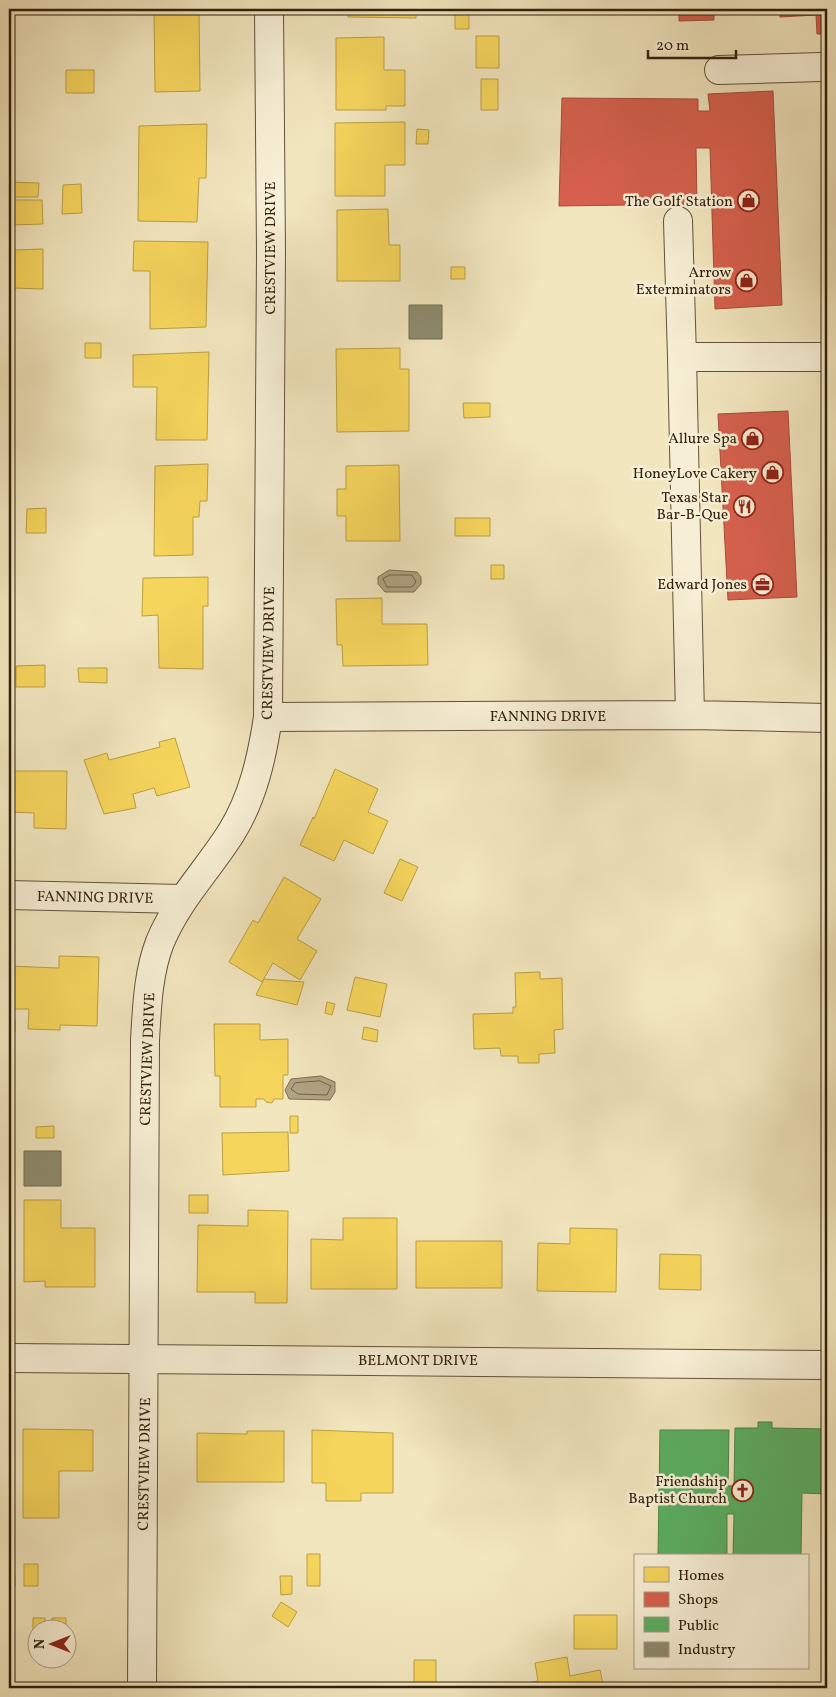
<svg xmlns="http://www.w3.org/2000/svg" width="836" height="1697" viewBox="0 0 836 1697" font-family="Vollkorn,serif">
<rect width="100%" height="100%" fill="#f2e6be"/>
<filter id="stains"><feTurbulence type="fractalNoise" baseFrequency=".004" numOctaves="4"/><feColorMatrix values="0 0 0 0 .2 0 0 0 0 .09 0 0 0 0 .02 0 0 0 .5 -.17"/></filter>
<radialGradient id="worn" r=".72"><stop offset=".6" stop-color="#630" stop-opacity="0"/><stop offset="1" stop-color="#630" stop-opacity=".3"/></radialGradient>
<path fill="#b0a382" stroke="#7d6f54" d="M 389,570 L 417,572 L 421,577 L 421,584 L 414,592 L 385,592 L 378,584 L 378,577 Z
M 321,1076 L 335,1082 L 335,1092 L 330,1100 L 289,1099 L 285,1090 L 291,1079 Z"/>
<path fill="#f6d55c" stroke="#bb9f45" d="M 348,9 L 416,9 L 416,18 L 348,17 Z
M 455,9 L 469,9 L 469,29 L 455,29 Z
M 199,12 L 200,91 L 155,92 L 154,13 Z
M 476,36 L 499,36 L 499,68 L 476,68 Z
M 384,37 L 384,70 L 405,70 L 405,106 L 386,106 L 386,110 L 336,110 L 336,38 Z
M 66,70 L 94,70 L 94,93 L 66,93 Z
M 481,79 L 498,79 L 498,110 L 481,110 Z
M 405,122 L 405,165 L 385,165 L 385,196 L 335,196 L 335,123 Z
M 207,124 L 206,178 L 199,178 L 197,222 L 138,221 L 139,126 Z
M 417,129 L 429,130 L 428,144 L 416,144 Z
M 9,182 L 39,183 L 38,197 L 9,197 Z
M 81,184 L 82,213 L 62,214 L 63,185 Z
M 10,200 L 42,200 L 43,224 L 10,225 Z
M 388,209 L 389,245 L 400,245 L 400,281 L 337,281 L 337,210 Z
M 134,241 L 208,242 L 206,327 L 150,329 L 150,271 L 133,271 Z
M 43,249 L 43,289 L 12,288 L 13,250 Z
M 451,267 L 465,267 L 465,279 L 451,279 Z
M 85,343 L 101,343 L 101,358 L 85,358 Z
M 400,348 L 400,369 L 409,369 L 409,431 L 337,432 L 336,349 Z
M 209,352 L 207,440 L 156,440 L 157,387 L 133,387 L 133,355 Z
M 463,403 L 490,403 L 490,417 L 464,418 Z
M 208,464 L 207,501 L 200,501 L 199,517 L 193,517 L 193,555 L 154,556 L 155,466 Z
M 399,465 L 400,541 L 346,541 L 346,516 L 337,516 L 337,489 L 346,489 L 346,466 Z
M 46,508 L 46,533 L 26,533 L 27,509 Z
M 455,518 L 490,518 L 490,536 L 455,536 Z
M 491,565 L 504,565 L 504,579 L 491,579 Z
M 208,577 L 208,606 L 203,606 L 203,669 L 159,668 L 158,615 L 142,616 L 143,578 Z
M 382,598 L 382,624 L 427,624 L 428,665 L 343,666 L 342,645 L 337,645 L 336,599 Z
M 45,665 L 45,687 L 16,687 L 16,666 Z
M 78,668 L 107,668 L 107,683 L 79,682 Z
M 175,738 L 190,787 L 157,796 L 154,788 L 133,794 L 136,808 L 104,814 L 84,760 L 107,753 L 109,760 L 160,747 L 159,742 Z
M 335,769 L 378,789 L 368,812 L 388,821 L 373,854 L 344,840 L 334,861 L 300,845 L 313,817 L 314,819 Z
M 9,771 L 67,771 L 66,829 L 34,828 L 34,813 L 9,812 Z
M 400,859 L 418,867 L 402,901 L 384,893 Z
M 284,877 L 321,899 L 297,939 L 317,951 L 300,980 L 273,963 L 262,982 L 229,962 L 253,920 L 258,923 Z
M 59,956 L 99,957 L 97,1026 L 60,1025 L 60,1030 L 28,1029 L 29,1009 L 9,1009 L 9,966 L 59,968 Z
M 540,972 L 540,979 L 562,978 L 563,1029 L 554,1030 L 555,1053 L 539,1054 L 539,1063 L 518,1063 L 518,1056 L 501,1056 L 500,1048 L 474,1049 L 473,1014 L 513,1013 L 513,1007 L 516,1007 L 515,973 Z
M 355,977 L 387,984 L 380,1017 L 347,1010 Z
M 264,979 L 304,982 L 297,1005 L 256,995 Z
M 327,1002 L 335,1004 L 332,1015 L 325,1013 Z
M 9,1020 L 15,1020 L 15,1032 L 9,1032 Z
M 214,1024 L 260,1024 L 260,1040 L 288,1039 L 288,1075 L 283,1075 L 283,1099 L 274,1099 L 272,1103 L 266,1102 L 264,1099 L 256,1099 L 256,1107 L 220,1107 L 220,1076 L 215,1076 Z
M 364,1027 L 378,1030 L 377,1042 L 362,1039 Z
M 290,1116 L 298,1116 L 298,1133 L 290,1133 Z
M 54,1126 L 54,1138 L 36,1138 L 36,1127 Z
M 288,1132 L 289,1171 L 223,1175 L 222,1133 Z
M 189,1195 L 208,1195 L 208,1213 L 189,1213 Z
M 24,1200 L 61,1200 L 61,1228 L 95,1228 L 95,1287 L 45,1287 L 45,1281 L 24,1282 Z
M 248,1210 L 288,1211 L 287,1303 L 255,1303 L 255,1292 L 197,1292 L 198,1225 L 248,1226 Z
M 343,1218 L 397,1218 L 397,1289 L 311,1289 L 311,1239 L 343,1240 Z
M 570,1228 L 617,1229 L 616,1292 L 537,1291 L 538,1243 L 570,1244 Z
M 416,1241 L 502,1241 L 502,1288 L 416,1288 Z
M 660,1254 L 701,1255 L 701,1290 L 659,1289 Z
M 23,1429 L 93,1430 L 93,1471 L 59,1471 L 59,1518 L 23,1518 Z
M 312,1430 L 393,1433 L 393,1493 L 361,1493 L 361,1501 L 326,1501 L 326,1483 L 312,1483 Z
M 247,1431 L 284,1431 L 284,1482 L 197,1482 L 197,1433 L 247,1434 Z
M 307,1554 L 320,1554 L 320,1586 L 307,1586 Z
M 24,1564 L 38,1564 L 38,1586 L 24,1586 Z
M 9,1575 L 15,1575 L 15,1586 L 9,1586 Z
M 280,1576 L 292,1576 L 292,1594 L 281,1595 Z
M 281,1602 L 297,1612 L 288,1627 L 272,1616 Z
M 574,1615 L 617,1615 L 617,1649 L 574,1649 Z
M 33,1618 L 45,1618 L 45,1630 L 33,1632 Z
M 52,1618 L 66,1618 L 66,1630 L 52,1630 Z
M 567,1657 L 570,1676 L 600,1670 L 604,1688 L 513,1688 L 512,1686 L 538,1681 L 535,1663 Z
M 414,1660 L 436,1660 L 436,1688 L 414,1688 Z
M 355,1686 L 377,1686 L 377,1688 L 355,1688 Z"/>
<path fill="#d6604d" stroke="#a44d3a" d="M 679,9 L 714,9 L 714,20 L 679,21 Z
M 780,9 L 827,9 L 827,34 L 817,34 L 816,15 L 780,17 Z
M 773,91 L 782,305 L 715,309 L 710,148 L 696,148 L 697,204 L 559,206 L 562,98 L 698,99 L 698,111 L 710,111 L 708,94 Z
M 788,411 L 797,597 L 728,600 L 718,414 Z"/>
<path fill="#5aae61" stroke="#4e8348" d="M 758,1422 L 772,1422 L 772,1428 L 827,1429 L 827,1494 L 802,1493 L 801,1556 L 733,1556 L 734,1514 L 727,1514 L 727,1556 L 658,1556 L 660,1430 L 729,1430 L 728,1486 L 734,1486 L 735,1428 L 758,1428 Z"/>
<path fill="#8c8c6e" stroke="#716c51" d="M 409,305 L 442,305 L 442,339 L 409,339 Z
M 24,1151 L 61,1151 L 61,1186 L 24,1186 Z"/>
<g fill="none" stroke-linecap="round" stroke-linejoin="round">
<path stroke="#706248" stroke-width="1" d="M 390,575 L 412,575 L 416,582 L 412,587 L 387,587 L 383,579 Z
M 320,1081 L 331,1086 L 327,1095 L 298,1094 L 291,1089 L 295,1083 Z"/>
<defs>
<path id="minor" d="M 719,70 L 821,67
M 678,221 L 682,357
M 690,715 L 682,357 L 827,357
M 268,717 L 690,715 L 827,718
M 9,895 L 182,899
M 9,1358 L 827,1365
M 142,1688 L 145,1040 C 147,1007 148,973 160,942 C 178,899 207,871 231,833 C 253,798 262,757 268,717 L 271,253 L 269,9"/>
</defs>
<use href="#minor" stroke="#61523a" stroke-width="30"/>
<use href="#minor" stroke="#f7efd5" stroke-width="28"/>
</g>
<defs>
<symbol id="shop-ring" viewBox="-11 -11 22 22"><circle r="9.5" fill="#f7efd5" stroke="#8f2418" stroke-width="1.5"/><path d="M-5-2.5h2.3a2.7 3.5 0 0 1 5.4 0H5L5.5 6h-11ZM-1.5-2.5h3a1.5 2.3 0 0 0-3 0Z" fill="#8f2418"/></symbol>
<symbol id="restaurant-ring" viewBox="-11 -11 22 22"><circle r="9.5" fill="#f7efd5" stroke="#8f2418" stroke-width="1.5"/><path d="M-5-6h1v4h1v-4h1v4h1v-4h1v5L-1.5 .5V6h-2V.5L-5-1ZM5-6V6H3V1.5H1.5Q1.5-4 5-6Z" fill="#8f2418"/></symbol>
<symbol id="office-ring" viewBox="-11 -11 22 22"><circle r="9.5" fill="#f7efd5" stroke="#8f2418" stroke-width="1.5"/><path d="M-6-3h4V-5.5h4V-3h4V5H-6ZM-1-4.5V-3h2v-1.5ZM-6 0V1H6V0Z" fill="#8f2418"/></symbol>
<symbol id="church-ring" viewBox="-11 -11 22 22"><circle r="9.5" fill="#f7efd5" stroke="#8f2418" stroke-width="1.5"/><path d="M-1.2-6h2.4v3.5h3.3v2.4h-3.3V6h-2.4V-.1h-3.3v-2.4h3.3Z" fill="#8f2418"/></symbol>
</defs>
<g fill-rule="evenodd">
<use href="#shop-ring" x="736" y="188" width="25" height="25"/>
<use href="#shop-ring" x="734" y="268" width="25" height="25"/>
<use href="#shop-ring" x="740" y="426" width="25" height="25"/>
<use href="#shop-ring" x="760" y="460" width="25" height="25"/>
<use href="#restaurant-ring" x="732" y="494" width="25" height="25"/>
<use href="#office-ring" x="750" y="572" width="25" height="25"/>
<use href="#church-ring" x="730" y="1478" width="25" height="25"/>
</g>
<g text-anchor="middle" stroke-width="5" stroke-linejoin="round" paint-order="stroke">
<g font-size="15" fill="#31200e" stroke="#f7efd5" text-anchor="end">
<text x="733" y="206">The Golf Station</text>
<text x="731" y="277">Arrow<tspan x="731" dy="17">Exterminators</tspan></text>
<text x="737" y="443">Allure Spa</text>
<text x="757" y="478">HoneyLove Cakery</text>
<text x="728" y="502">Texas Star<tspan x="728" dy="17">Bar-B-Que</tspan></text>
<text x="747" y="589">Edward Jones</text>
<text x="727" y="1486">Friendship<tspan x="727" dy="17">Baptist Church</tspan></text>
</g>
<g font-size="15" fill="#31200e" stroke="#f7efd5">
<text transform="translate(270 248) rotate(-90)" y="5">CRESTVIEW DRIVE</text>
<text transform="translate(268 653) rotate(-89)" y="5">CRESTVIEW DRIVE</text>
<text x="548" y="721">FANNING DRIVE</text>
<text transform="translate(95 897) rotate(1)" y="5">FANNING DRIVE</text>
<text transform="translate(147 1059) rotate(-88)" y="5">CRESTVIEW DRIVE</text>
<text x="418" y="1365">BELMONT DRIVE</text>
<text transform="translate(144 1464) rotate(-89)" y="5">CRESTVIEW DRIVE</text>
</g>
</g>
<rect width="836" height="1697" fill="none" stroke="#f2e6be" stroke-width="30"/>
<rect x="10" y="10" width="816" height="1677" fill="none" stroke="#31200e" stroke-width="2.5"/>
<rect x="15" y="15" width="806" height="1667" fill="none" stroke="#31200e"/>
<rect x="634" y="1554" width="175" height="115" fill="#f7efd5" stroke="#a89c85"/>
<rect x="644" y="1567" width="25" height="15" fill="#f6d55c" stroke="#a89c85"/>
<text x="678" y="1580" font-size="15" fill="#31200e">Homes</text>
<rect x="644" y="1592" width="25" height="15" fill="#d6604d" stroke="#a89c85"/>
<text x="678" y="1604" font-size="15" fill="#31200e">Shops</text>
<rect x="644" y="1617" width="25" height="15" fill="#5aae61" stroke="#a89c85"/>
<text x="678" y="1630" font-size="15" fill="#31200e">Public</text>
<rect x="644" y="1642" width="25" height="15" fill="#8c8c6e" stroke="#a89c85"/>
<text x="678" y="1654" font-size="15" fill="#31200e">Industry</text>
<g transform="translate(52 1644) rotate(270)"><circle r="24" fill="#f7efd5" stroke="#a89c85"/>
<path d="M0-4L9 19L0 12L-9 19Z" fill="#8f2418"/>
<text y="-8" font-size="14" font-weight="bold" text-anchor="middle" fill="#31200e">N</text>
</g>
<path d="M648 50v8h88v-8" fill="none" stroke="#31200e" stroke-width="2.5"/>
<text x="656" y="50" font-size="15" fill="#31200e" stroke="#f7efd5" stroke-width="4" paint-order="stroke">20 m</text>
<rect width="100%" height="100%" filter="url(#stains)"/>
<rect width="100%" height="100%" fill="url(#worn)"/>
</svg>
